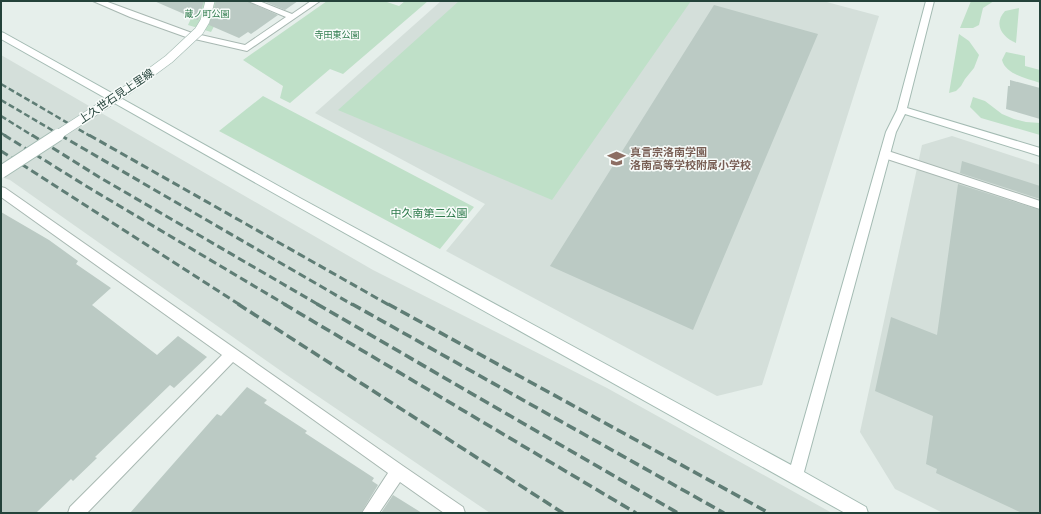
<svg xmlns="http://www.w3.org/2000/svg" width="1041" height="514" viewBox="0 0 1041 514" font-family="Barlow,'Noto Sans JP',sans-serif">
<rect width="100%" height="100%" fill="#e6efeb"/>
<path fill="#d4dfda" d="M 441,1 L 823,1 L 879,16 L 762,385 L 717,396 L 446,251 L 485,204 L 315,113 Z
M 1,55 L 373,270 L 607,388 L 832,513 L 490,513 L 291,378 L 10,180 L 1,177 Z
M 952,136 L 1040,165 L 1040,513 L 943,513 L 895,489 L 860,432 L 922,145 Z"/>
<path fill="#bfe0c8" d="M 194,1 L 222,1 L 220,15 L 211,32 L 188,25 L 194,12 Z
M 327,1 L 384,1 L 399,6 L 405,1 L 428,1 L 343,74 L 330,69 L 290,103 L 280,98 L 283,86 L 243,60 Z
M 459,1 L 691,1 L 552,200 L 338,110 Z
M 971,1 L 994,1 L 983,8 L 979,25 L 973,28 L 960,28 Z
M 1019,8 L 1016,43 C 1002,37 993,24 1005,11 Z
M 959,34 L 969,41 L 979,55 L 974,68 L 965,79 L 961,86 L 956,91 L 949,93 Z
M 1006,52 L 1025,56 L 1025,66 L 1040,70 L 1040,83 C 1027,78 1006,75 1002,60 Z
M 263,96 L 474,207 L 440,249 L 219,131 Z
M 973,97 L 985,101 L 1002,114 L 1014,119 L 1026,122 L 1040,123 L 1040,135 L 981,118 L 970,107 Z"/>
<path fill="#bbcac4" d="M 154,1 L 204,1 L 198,20 Z
M 216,1 L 247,1 L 278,15 L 251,34 L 248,32 L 239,38 L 209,25 Z
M 263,1 L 298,1 L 285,10 Z
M 714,5 L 818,34 L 693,330 L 550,266 Z
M 1010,80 L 1040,88 L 1040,119 L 1006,109 L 1008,86 L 1010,86 Z
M 962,161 L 1040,186 L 1040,199 L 960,173 Z
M 958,184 L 1040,210 L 1040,513 L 1022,513 L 936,473 L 937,469 L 926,464 L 933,416 L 875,391 L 891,317 L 937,335 Z
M 1,212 L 49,240 L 78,261 L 76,264 L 111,288 L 92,305 L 157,355 L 178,336 L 207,357 L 174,388 L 170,385 L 95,457 L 97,458 L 73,481 L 71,479 L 36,513 L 1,513 Z
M 247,387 L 267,400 L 264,403 L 307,431 L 305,433 L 374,478 L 372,481 L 378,485 L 361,513 L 130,513 L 217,414 L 221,416 Z
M 393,495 L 422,513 L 381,513 Z"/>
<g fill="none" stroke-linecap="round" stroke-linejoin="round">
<defs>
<path id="lane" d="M 885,150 L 1040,201 L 1040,209 L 881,157 L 880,154 L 881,151 Z"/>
<path id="street" d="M 93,1 L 105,1 L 192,33 L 245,45 L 286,17 L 248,1 L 259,1 L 292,14 L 311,1 L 320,1 L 247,51 L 186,37 L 130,17 Z
M 1,187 L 5,188 L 403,466 L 463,507 L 465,513 L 444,513 L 400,482 L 379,513 L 362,513 L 388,473 L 233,362 L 87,513 L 68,513 L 70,507 L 222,355 L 1,197 Z"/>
<path id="secondary" d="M 926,1 L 934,1 L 907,108 L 1040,148 L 1040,156 L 905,114 L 896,132 L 804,472 L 866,507 L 868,513 L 845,513 L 293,204 L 1,39 L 1,32 L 4,33 L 300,198 L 791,465 L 886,132 L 897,110 Z"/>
</defs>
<use href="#lane" stroke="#a8b8b2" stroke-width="2"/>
<use href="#street" stroke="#a8b8b2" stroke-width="2"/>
<use href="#secondary" stroke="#a4bbb3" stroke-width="2"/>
<use href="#lane" fill="#fff" fill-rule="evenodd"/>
<use href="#street" fill="#fff" fill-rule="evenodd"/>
<use href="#secondary" fill="#fff" fill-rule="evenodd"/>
<path stroke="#5f7d75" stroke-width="2.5" stroke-dasharray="6 3" stroke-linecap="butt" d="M 1,84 L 90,136
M 1,100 L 62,136
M 1,116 L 33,136
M 1,133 L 6,136"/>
<path stroke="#5f7d75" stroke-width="3" stroke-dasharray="8 4" stroke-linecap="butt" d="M 4,135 L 86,186 L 286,305
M 32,135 L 99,177 L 319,305
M 60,135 L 353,305
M 89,135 L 389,305
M 1,151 L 240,305"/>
<path stroke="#5f7d75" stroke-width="3.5" stroke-dasharray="10 4.5" stroke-linecap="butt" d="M 238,304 L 563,513
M 284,304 L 636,513
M 317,304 L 678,513
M 352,304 L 724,513
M 388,304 L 769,513"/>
<defs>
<path id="secondary-bridge-far1" d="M 56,136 L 127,90 L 169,59 L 199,31 L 205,21 L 210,1"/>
<path id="secondary-bridge" d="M 1,172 L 58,135"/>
</defs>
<use href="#secondary-bridge-far1" stroke="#a4bbb3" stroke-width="10" stroke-linecap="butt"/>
<use href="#secondary-bridge" stroke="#a4bbb3" stroke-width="14" stroke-linecap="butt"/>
<use href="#secondary-bridge-far1" stroke="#fff" stroke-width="9"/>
<use href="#secondary-bridge" stroke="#fff" stroke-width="12"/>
</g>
<defs>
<symbol id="school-bare" viewBox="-9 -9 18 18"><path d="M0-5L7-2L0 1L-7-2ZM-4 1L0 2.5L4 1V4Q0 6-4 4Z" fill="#8d6e63" stroke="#f7fbf9" stroke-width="2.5" paint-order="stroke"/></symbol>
</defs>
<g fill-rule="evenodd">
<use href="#school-bare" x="604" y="146" width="25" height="25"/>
</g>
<g text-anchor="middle" stroke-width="3" stroke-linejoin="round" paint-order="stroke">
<g font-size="9" fill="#2d7a4b" stroke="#f7fbf9">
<text x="207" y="17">蔵ノ町公園</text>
<text x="337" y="38">寺田東公園</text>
</g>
<g font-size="11" fill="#24423a" stroke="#f7fbf9">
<text transform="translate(116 96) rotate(-34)" y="4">上久世石見上里線</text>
</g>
<g font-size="11" font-weight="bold" fill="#785e54" stroke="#f7fbf9" text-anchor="start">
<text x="630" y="156">真言宗洛南学園<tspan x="630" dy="13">洛南高等学校附属小学校</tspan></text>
</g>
<g font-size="11" fill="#2d7a4b" stroke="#f7fbf9">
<text x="429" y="217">中久南第二公園</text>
</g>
</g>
<rect width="1041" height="514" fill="none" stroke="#24423a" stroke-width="4"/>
</svg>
